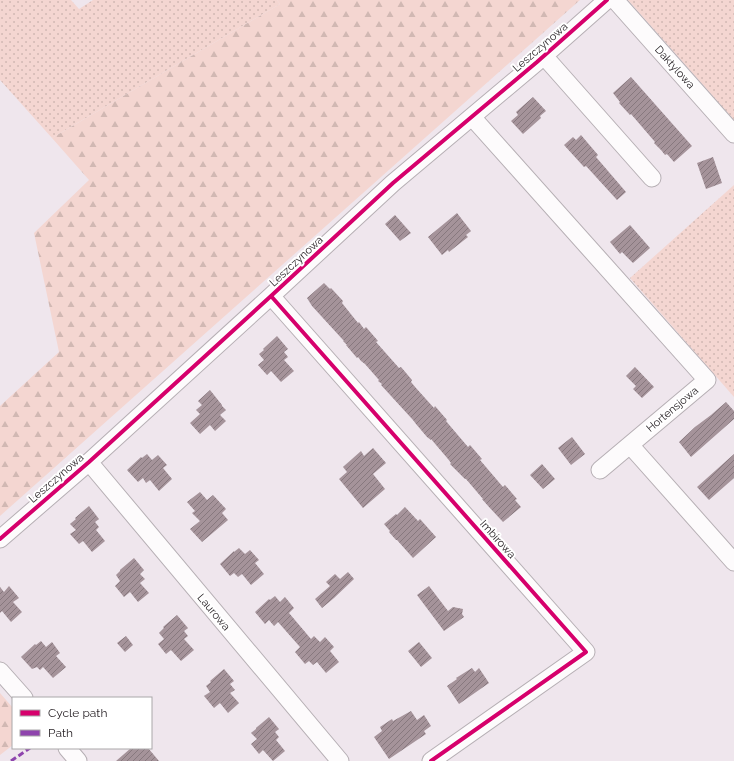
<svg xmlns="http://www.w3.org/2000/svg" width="734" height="761" viewBox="0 0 734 761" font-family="Raleway,sans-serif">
<defs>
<pattern id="grass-dots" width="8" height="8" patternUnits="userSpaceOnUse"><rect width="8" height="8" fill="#f4d6d1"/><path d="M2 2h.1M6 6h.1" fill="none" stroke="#d1b8b3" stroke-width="1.8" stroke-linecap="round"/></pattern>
<pattern id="forest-firs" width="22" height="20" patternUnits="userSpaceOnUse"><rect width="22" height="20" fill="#f4d6d1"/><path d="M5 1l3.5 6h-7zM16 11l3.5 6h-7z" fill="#d1b8b3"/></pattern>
<pattern id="building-hatch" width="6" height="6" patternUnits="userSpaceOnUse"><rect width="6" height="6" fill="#a5939a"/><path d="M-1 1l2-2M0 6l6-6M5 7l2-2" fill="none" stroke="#87787e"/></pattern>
</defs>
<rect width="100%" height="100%" fill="#efe6ed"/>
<path fill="url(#grass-dots)" d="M 0,0 L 71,0 L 79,9 L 93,0 L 277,0 L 280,4 L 52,138 L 0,80 Z
M 628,0 L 734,0 L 734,120 Z
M 734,185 L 734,397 L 630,278 Z"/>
<path fill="url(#forest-firs)" d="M 277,0 L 580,0 L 0,516 L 0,406 L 59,352 L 34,233 L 89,180 L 52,138 L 280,4 Z
M 0,693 L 13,708 L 13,745 L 0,755 Z"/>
<path fill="url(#building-hatch)" d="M 631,77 L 692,146 L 674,162 L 667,154 L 665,155 L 661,150 L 654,143 L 655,142 L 631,114 L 630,115 L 619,103 L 620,102 L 613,93 Z
M 533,97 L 546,111 L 540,116 L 541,118 L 523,134 L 511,121 L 518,115 L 516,112 Z
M 581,135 L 598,155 L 596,157 L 626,192 L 617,200 L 586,166 L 584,167 L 564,145 L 573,137 L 576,140 Z
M 713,157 L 722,183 L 706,189 L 697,163 Z
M 457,213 L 471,231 L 466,235 L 468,237 L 449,252 L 448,250 L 442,255 L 428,237 Z
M 395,215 L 411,233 L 400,241 L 385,224 Z
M 630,225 L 650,248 L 633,263 L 622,252 L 620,254 L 610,242 Z
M 324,283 L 330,289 L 331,288 L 343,301 L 342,303 L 358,323 L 359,322 L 364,329 L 366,327 L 378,341 L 376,342 L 399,368 L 401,367 L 412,380 L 411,382 L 416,388 L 434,408 L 435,406 L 447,420 L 446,421 L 451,427 L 468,447 L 470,445 L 482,459 L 480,460 L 503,487 L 505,485 L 517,499 L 515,500 L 521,507 L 503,522 L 489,507 L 482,499 L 483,499 L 466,479 L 465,479 L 450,464 L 451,463 L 448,459 L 431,439 L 431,440 L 427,437 L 416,424 L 413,420 L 381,385 L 382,384 L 378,381 L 379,380 L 365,364 L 361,361 L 358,357 L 357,358 L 346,345 L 347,345 L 343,341 L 344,341 L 312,306 L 307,298 Z
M 277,336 L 288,349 L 284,352 L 288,357 L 284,360 L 294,371 L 281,382 L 271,371 L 267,375 L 258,365 L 264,360 L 259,354 L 264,350 L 263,349 Z
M 635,367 L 654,387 L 642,398 L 633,389 L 636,386 L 626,376 Z
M 210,390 L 222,405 L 222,406 L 226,410 L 220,415 L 226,421 L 215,431 L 210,425 L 200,434 L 190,423 L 200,414 L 196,410 L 202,405 L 198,401 Z
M 726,402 L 734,411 L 734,419 L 691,457 L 679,442 L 695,427 L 711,415 Z
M 572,437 L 585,454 L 571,465 L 558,448 Z
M 373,448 L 386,463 L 373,474 L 385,489 L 363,508 L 339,479 L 347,472 L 343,467 L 361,451 L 364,456 Z
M 147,454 L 152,460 L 158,455 L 167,465 L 163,468 L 172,479 L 159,491 L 150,480 L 146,483 L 143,478 L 138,482 L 127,470 L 141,457 L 142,458 Z
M 734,454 L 734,478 L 709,500 L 697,487 Z
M 542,464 L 555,479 L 543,489 L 530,475 Z
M 200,492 L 207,500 L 213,495 L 226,509 L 222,513 L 228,520 L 202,542 L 190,529 L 200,521 L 192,513 L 195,511 L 187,502 Z
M 89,506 L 99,519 L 95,522 L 99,527 L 96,530 L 105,541 L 92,552 L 83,541 L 79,544 L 70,534 L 76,530 L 70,524 L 76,519 L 75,518 Z
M 405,507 L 418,521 L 420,519 L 436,537 L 413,558 L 397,540 L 396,540 L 389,532 L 390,531 L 384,524 L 396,514 L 397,515 Z
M 239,548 L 245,554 L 250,550 L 259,560 L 255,563 L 264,574 L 251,585 L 242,574 L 238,577 L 234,573 L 230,576 L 220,564 L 234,551 L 234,552 Z
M 134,558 L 144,570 L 140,574 L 145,579 L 140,583 L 149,593 L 138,602 L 130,592 L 124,597 L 115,586 L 120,581 L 116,575 L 120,571 L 120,570 Z
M 348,572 L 354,579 L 334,598 L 322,608 L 315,599 L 330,586 L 326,582 L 335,574 L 340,579 Z
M 9,586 L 19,598 L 13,602 L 22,612 L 11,622 L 2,611 L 0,613 L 0,587 L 4,592 Z
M 429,586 L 448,611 L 453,607 L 463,609 L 462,614 L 464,617 L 444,631 L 417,595 Z
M 275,596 L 280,602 L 285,597 L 294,608 L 289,613 L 311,639 L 314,636 L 320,642 L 325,637 L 334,647 L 330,651 L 339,662 L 326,673 L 317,662 L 313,665 L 309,661 L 305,664 L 295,652 L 300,647 L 278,622 L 274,626 L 269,620 L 265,624 L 255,612 L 269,599 L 270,600 Z
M 177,615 L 188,628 L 184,631 L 188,636 L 184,639 L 194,650 L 181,661 L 171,650 L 166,654 L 158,644 L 164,639 L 159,633 L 164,628 L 163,627 Z
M 126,636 L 133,645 L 125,652 L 117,643 Z
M 41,641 L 46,647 L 52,642 L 60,653 L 56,656 L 66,667 L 53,678 L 43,667 L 40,670 L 37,667 L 32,669 L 21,657 L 35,644 L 36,645 Z
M 419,642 L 432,658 L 421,667 L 408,651 Z
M 472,668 L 475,672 L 479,668 L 489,683 L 459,704 L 447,686 L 457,679 L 456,678 Z
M 224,669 L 234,681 L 230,684 L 235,690 L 230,693 L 239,703 L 228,713 L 220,703 L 214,708 L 204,696 L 210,692 L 206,686 L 211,682 L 210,681 Z
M 411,711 L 417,720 L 424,715 L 431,726 L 424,731 L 426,734 L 389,759 L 374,737 L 382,731 L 380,727 L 392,719 L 393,721 Z
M 269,717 L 279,729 L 275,732 L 279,737 L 276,740 L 285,751 L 273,761 L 263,750 L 259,754 L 251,744 L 257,739 L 251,733 L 256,729 L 256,728 Z
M 131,748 L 148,748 L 159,761 L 116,761 Z"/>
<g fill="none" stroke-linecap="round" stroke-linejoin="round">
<defs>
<path id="minor" d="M 615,0 L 734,134
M 544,56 L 652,178
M 472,117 L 707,380 L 600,470
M 271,296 L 586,652 L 431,761
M 630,445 L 734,562
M 89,462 L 340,761
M 0,539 L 89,462 L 271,296 L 393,183 L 537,62 L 607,0
M 0,671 L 24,698
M 67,748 L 78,761"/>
</defs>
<use href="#minor" stroke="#b6afb4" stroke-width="19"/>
<use href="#minor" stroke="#fdfbfc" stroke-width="17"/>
<path stroke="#8e44ad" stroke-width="3" stroke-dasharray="6 3" stroke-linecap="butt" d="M 11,761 L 30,748"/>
<defs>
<path id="cycleway" d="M 271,296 L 586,652 L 431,761
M 0,539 L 89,462 L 271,296 L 393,183 L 537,62 L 607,0"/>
</defs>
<use href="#cycleway" stroke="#fff" stroke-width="6"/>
<use href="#cycleway" stroke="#d6006c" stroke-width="4"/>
</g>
<g text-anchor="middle" stroke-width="4" stroke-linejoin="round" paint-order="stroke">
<g font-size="11" fill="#2a2428" stroke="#fff">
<text transform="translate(540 47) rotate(-41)" y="4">Leszczynowa</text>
<text transform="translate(675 67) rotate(48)" y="4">Daktylowa</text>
<text transform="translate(296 261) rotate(-43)" y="4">Leszczynowa</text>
<text transform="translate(672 409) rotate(-40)" y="4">Hortensjowa</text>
<text transform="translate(56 478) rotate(-41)" y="4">Leszczynowa</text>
<text transform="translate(498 539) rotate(48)" y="4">Imbirowa</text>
<text transform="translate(214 612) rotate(50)" y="4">Laurowa</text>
</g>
</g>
<rect x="12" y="697" width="140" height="52" fill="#ffffff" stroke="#aaa7a9"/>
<rect x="20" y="710" width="20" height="6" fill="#d6006c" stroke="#aaa7a9"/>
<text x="48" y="717" font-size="12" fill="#2a2428">Cycle path</text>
<rect x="20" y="730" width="20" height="6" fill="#8e44ad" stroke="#aaa7a9"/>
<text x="48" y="737" font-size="12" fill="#2a2428">Path</text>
</svg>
